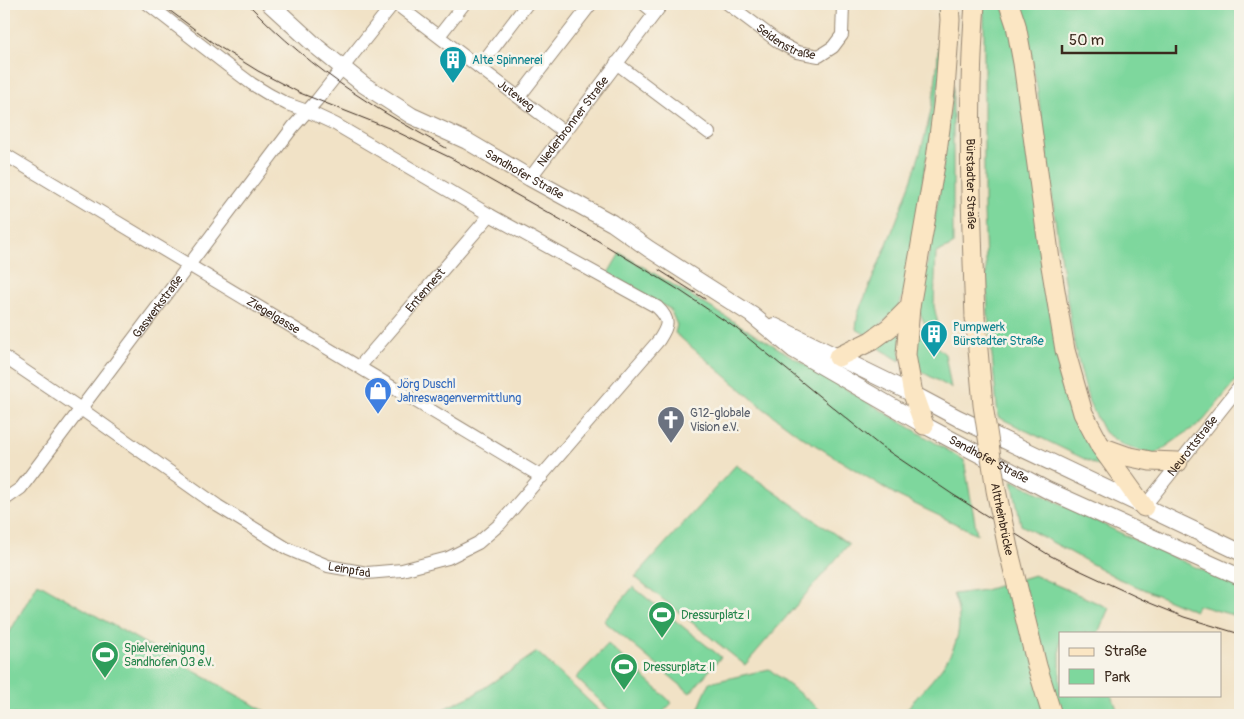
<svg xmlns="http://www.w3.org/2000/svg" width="1244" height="719" viewBox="0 0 1244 719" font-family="Pangolin,sans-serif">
<rect width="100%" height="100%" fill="#f7f3e8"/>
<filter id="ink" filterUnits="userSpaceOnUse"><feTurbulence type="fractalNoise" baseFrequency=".02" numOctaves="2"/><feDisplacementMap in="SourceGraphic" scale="10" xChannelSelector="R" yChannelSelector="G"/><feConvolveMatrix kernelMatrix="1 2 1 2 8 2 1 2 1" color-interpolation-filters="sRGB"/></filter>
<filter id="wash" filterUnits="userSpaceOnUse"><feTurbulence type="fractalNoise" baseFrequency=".0096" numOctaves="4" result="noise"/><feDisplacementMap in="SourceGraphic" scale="20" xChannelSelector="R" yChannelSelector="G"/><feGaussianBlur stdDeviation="1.12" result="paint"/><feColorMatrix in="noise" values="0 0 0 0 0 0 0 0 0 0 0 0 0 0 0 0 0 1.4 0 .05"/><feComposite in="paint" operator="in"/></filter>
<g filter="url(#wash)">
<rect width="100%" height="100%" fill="#f1e2c6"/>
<path fill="#7ed79d" stroke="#5c805e" d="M 939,4 L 945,4 L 944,55 L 904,294 L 897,310 L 868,336 L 856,329 L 858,313 C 883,253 911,192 927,128 C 937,88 940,45 939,4 Z
M 983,4 L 1003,4 L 1013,42 L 1076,418 L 1103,468 L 998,417 L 988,315 L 984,211 L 984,16 Z
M 1020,4 L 1240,4 L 1240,376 L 1203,421 L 1154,455 L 1124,446 L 1104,432 L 1089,402 L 1075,348 L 1061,262 L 1037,87 L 1023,15 Z
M 953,85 L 953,245 L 936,253 L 934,306 L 940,333 L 937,335 L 925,324 L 919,311 L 941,182 Z
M 620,253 L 964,460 L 977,534 L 896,495 L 799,435 L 763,408 L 675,333 L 677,325 L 670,309 L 607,275 Z
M 902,325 L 900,361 L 876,346 Z
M 916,329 L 945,354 L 951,388 L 915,368 Z
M 736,465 L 849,544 L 745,665 L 635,577 Z
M 1012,480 L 1133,539 L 1240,587 L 1240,617 L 1197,605 L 1195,611 L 1119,579 L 1021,525 Z
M 1034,575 L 1109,608 L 1098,633 L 1060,633 L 1060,695 L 1112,695 L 1119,715 L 902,715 C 931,677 975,648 953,594 L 985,590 Z
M 38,583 L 272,715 L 4,715 L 4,642 Z
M 633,587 L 721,657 L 690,693 L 604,621 Z
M 608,644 L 672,703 L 660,715 L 615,715 L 576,678 Z
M 537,652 L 604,715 L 454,715 L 443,709 L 475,694 Z
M 769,669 L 818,708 L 823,715 L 696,715 L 709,683 Z"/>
</g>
<g filter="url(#ink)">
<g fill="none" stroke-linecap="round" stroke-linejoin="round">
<defs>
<g id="minor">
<path id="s1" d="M 396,4 L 564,132"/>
<path d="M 644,4 L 655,13"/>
<path id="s2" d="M 728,4 L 780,43 L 797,52 L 819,56 L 833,47 L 842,35 L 843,4"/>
<path d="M 439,36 L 464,4"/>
<path d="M 616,63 L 709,133"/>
<path d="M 479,67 L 527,4"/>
<path d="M 519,97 L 591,4"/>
<path id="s3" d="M 4,154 C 183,262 363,368 542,477"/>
<path id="s4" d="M 530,178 L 662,4"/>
<path id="s5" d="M 4,357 L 81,409 L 218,506 L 288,549 L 328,566 L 367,573 L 402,570 L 448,558 L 478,543 L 500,524 L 659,340 C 668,326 671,320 657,307 L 490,215 L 335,124 L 307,111 L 287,104 L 270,95 L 252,84 L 228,66 L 148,4"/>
<path id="s6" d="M 360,366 L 490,215"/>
<path id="s7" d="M 4,500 L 21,488 L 293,127 L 317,100 L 393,4"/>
<path id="s8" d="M 1144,507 L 1240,386"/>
</g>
<g id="tertiary">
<path id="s9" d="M 270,4 L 317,47 L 364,85 L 412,116 L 467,141 L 530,178 L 612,223 L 649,249 L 752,315 L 794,350 L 924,425 L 1047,490 L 1240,577"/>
<path d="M 774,326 L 913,394 L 958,418 L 1240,552"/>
</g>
<g id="secondary">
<path id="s10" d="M 975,4 C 967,107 971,213 975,317"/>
<path d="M 1009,4 L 1016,25 L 1023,63 L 1050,260 L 1065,350 L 1083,413 L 1101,447 L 1144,507"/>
<path d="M 838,357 L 871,341 L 889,328 L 910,307"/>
<path d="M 924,425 L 913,394 L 906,355 L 910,307 L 936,159 L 945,90 L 950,20 L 949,4"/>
<path d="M 1101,447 L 1126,456 L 1150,461 L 1178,462"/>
</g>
</defs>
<use href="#minor" stroke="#968672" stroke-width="14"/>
<use href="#tertiary" stroke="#968672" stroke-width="18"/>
<use href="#secondary" stroke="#968672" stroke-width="21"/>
<use href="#minor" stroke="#fff" stroke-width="12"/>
<use href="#tertiary" stroke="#fff" stroke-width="16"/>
<use href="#secondary" stroke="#fbe6c3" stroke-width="19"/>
<path stroke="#3b2a1e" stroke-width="1" d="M 161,4 L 213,43 L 258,71 L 300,93 L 391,129 L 451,158 L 595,239 L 679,290 L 737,329 L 879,445 L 952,494 L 1049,555 L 1079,570 L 1150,603 L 1184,617 L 1240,634
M 248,4 C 280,37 315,67 354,93 C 383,113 415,130 446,148
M 659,270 L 705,299"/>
<defs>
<g id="secondary-bridge">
<path id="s11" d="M 975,317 L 983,405 L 996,490 L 1008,548 L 1037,666 L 1052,715"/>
</g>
</defs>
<use href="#secondary-bridge" stroke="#968672" stroke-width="21" stroke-linecap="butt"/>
<use href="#secondary-bridge" stroke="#fbe6c3" stroke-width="19"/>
</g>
</g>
<defs>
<symbol id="building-pin" viewBox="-11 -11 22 30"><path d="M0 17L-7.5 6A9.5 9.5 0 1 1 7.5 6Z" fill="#0f9aa8" stroke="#f7f3e8"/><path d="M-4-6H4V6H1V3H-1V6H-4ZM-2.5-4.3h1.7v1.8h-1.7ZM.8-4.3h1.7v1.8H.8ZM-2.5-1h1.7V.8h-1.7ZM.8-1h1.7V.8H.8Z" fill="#fff"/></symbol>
<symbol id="shop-pin" viewBox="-11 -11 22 30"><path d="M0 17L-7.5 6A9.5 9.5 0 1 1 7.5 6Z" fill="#3f7fe0" stroke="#f7f3e8"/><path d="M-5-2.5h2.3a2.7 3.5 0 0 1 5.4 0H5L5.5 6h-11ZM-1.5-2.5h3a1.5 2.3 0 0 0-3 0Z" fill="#fff"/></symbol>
<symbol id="church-pin" viewBox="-11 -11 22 30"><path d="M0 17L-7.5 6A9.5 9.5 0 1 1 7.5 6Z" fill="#6b7280" stroke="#f7f3e8"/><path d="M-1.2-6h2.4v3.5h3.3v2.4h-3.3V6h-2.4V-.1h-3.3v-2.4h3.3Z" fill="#fff"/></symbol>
<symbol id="stadium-pin" viewBox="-11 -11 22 30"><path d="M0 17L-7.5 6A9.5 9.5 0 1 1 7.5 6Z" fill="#2e9e5b" stroke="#f7f3e8"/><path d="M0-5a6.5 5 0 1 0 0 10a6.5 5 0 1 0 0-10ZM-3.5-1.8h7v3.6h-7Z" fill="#fff"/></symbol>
</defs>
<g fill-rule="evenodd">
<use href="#building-pin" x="437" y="44" width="32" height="43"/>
<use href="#building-pin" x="918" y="318" width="32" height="43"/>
<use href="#shop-pin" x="362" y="375" width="32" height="43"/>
<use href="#church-pin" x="655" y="404" width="32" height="43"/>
<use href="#stadium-pin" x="646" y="599" width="32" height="43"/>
<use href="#stadium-pin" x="89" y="639" width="32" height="43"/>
<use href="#stadium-pin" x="608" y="651" width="32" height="43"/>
</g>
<g text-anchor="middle" stroke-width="5" stroke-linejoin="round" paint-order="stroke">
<g font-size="12" fill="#3b2a1e" stroke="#f7f3e8">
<text dy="4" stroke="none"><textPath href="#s2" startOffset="70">Seidenstraße</textPath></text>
<text dy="4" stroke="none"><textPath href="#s1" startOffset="151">Juteweg</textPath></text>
<text dy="4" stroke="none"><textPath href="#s4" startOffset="71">Niederbronner Straße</textPath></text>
<text dy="4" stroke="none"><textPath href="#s9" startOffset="308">Sandhofer Straße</textPath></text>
<text dy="4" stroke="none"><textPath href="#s10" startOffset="180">Bürstadter Straße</textPath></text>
<text dy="4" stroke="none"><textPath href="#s6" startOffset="100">Entennest</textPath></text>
<text dy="4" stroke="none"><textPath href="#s7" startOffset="248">Gaswerkstraße</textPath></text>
<text dy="4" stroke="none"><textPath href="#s3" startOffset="314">Ziegelgasse</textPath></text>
<text dy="4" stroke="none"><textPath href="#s8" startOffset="78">Neurottstraße</textPath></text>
<text dy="4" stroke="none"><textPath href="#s9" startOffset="854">Sandhofer Straße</textPath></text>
<text dy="4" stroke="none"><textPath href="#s11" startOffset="204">Altrheinbrücke</textPath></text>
<text dy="4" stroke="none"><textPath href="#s5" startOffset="408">Leinpfad</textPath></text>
</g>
<g font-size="12" fill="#0d838f" stroke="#f7f3e8" text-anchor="start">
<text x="472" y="64">Alte Spinnerei</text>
<text x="953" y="331">Pumpwerk<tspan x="953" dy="14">Bürstadter Straße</tspan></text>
</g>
<g font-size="12" fill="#366cbe" stroke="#f7f3e8" text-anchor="start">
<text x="397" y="388">Jörg Duschl<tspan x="397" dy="14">Jahreswagenvermittlung</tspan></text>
</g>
<g font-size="12" fill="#5b616d" stroke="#f7f3e8" text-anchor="start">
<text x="690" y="417">G12-globale<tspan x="690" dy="14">Vision e.V.</tspan></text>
</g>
<g font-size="12" fill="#27864d" stroke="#f7f3e8" text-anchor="start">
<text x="681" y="619">Dressurplatz I</text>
<text x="124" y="652">Spielvereinigung<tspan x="124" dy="14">Sandhofen 03 e.V.</tspan></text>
<text x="643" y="671">Dressurplatz II</text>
</g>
</g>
<rect width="1244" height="719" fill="none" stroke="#f7f3e8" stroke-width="20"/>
<rect x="1059" y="632" width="162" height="65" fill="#f7f3e8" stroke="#aca397"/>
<rect x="1069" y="648" width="25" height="8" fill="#fbe6c3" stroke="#aca397"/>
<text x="1104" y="656" font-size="15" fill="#3b2a1e">Straße</text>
<rect x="1069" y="669" width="25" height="15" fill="#7ed79d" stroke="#aca397"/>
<text x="1104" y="682" font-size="15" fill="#3b2a1e">Park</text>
<path d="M1062 45v8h114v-8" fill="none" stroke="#3b2a1e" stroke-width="2.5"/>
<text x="1069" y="45" font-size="15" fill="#3b2a1e" stroke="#f7f3e8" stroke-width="4" paint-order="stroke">50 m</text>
</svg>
